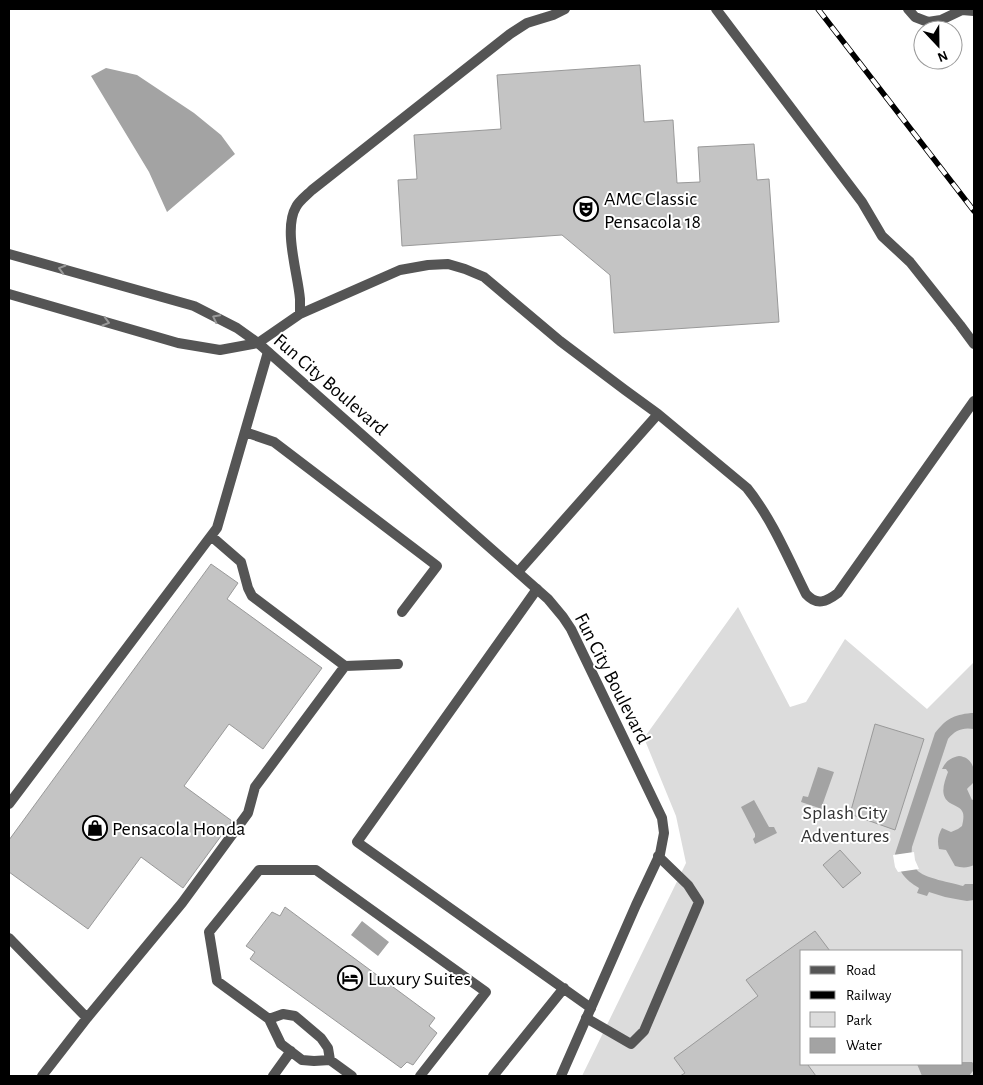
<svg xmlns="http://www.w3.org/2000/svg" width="983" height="1085" viewBox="0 0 983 1085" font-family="'Alegreya Sans',sans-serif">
<rect width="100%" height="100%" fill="#fff"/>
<path fill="#dcdcdc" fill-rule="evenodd" d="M 738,607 L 790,707 L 806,702 L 845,639 L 927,709 L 974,662 L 974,1076 L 582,1076 L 686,863 L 676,816 L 644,738 ZM 802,951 L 962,951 L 962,1064 L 802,1064 Z"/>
<path fill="#a3a3a3" d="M 106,68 L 137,75 L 194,113 L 221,135 L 235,154 L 167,212 L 149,172 L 91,76 Z
M 971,713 L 974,713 L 974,729 C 963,727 955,730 948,739 L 912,847 C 911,854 912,864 917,870 C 923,878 953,883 963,886 L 965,884 L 974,884 L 974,900 L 967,901 L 961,900 L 945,897 L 929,892 L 927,896 L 917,893 L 919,888 C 904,879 899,872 895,854 L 935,733 C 946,719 953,715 971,713 Z
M 959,756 C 969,757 974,764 974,774 C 974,777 975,780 973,783 C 973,783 967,789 967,789 L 972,800 L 974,799 L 974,865 C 968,868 962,868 955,866 L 946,850 L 939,849 C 937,841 938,835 942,828 L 951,832 L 958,829 L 962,826 C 963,822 964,817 963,813 C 961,807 955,806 950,803 C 939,796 944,783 948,772 L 946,769 L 942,769 C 946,761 950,758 959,756 Z
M 818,767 L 834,772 L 823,803 L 827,804 L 825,810 L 801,802 L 803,796 L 808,797 Z
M 754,800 L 769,827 L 774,827 L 777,833 L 755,844 L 753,839 L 755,837 L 755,834 L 741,807 Z
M 362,921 L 389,942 L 378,956 L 351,935 Z
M 962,1062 L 972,1062 L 974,1064 L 973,1071 L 969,1076 L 922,1076 L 917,1064 L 962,1064 Z"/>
<path fill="#fff" d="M 914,852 L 915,860 L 919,869 L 898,872 L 895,867 L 893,855 Z"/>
<path fill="#c4c4c4" stroke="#999" d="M 640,65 L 644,122 L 673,120 L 677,183 L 700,182 L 698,147 L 754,144 L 757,180 L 769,179 L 779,322 L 614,333 L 610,275 L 562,235 L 402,246 L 398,180 L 417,179 L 414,135 L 501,129 L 497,75 Z
M 211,564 L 238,583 L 227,599 L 322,668 L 263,749 L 229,724 L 184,786 L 232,821 L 183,888 L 141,857 L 88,929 L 9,872 L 9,840 Z
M 875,724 L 924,739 L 895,830 L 850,814 Z
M 840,850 L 861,873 L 843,888 L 823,865 Z
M 285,907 L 435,1018 L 429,1026 L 437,1033 L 413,1065 L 407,1062 L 401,1068 L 250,959 L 255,952 L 246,946 L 272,912 L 280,916 Z
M 815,931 L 830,951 L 802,951 L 802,1064 L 810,1064 L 808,1065 L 816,1076 L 680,1076 L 685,1073 L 674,1058 L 758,996 L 746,980 Z"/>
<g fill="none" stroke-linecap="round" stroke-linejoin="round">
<path stroke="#555" stroke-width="10" d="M 716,9 L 862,202 L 882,236 L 910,262 L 960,325 L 974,344
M 908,9 L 915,17 L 928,22 L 941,20 L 962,10 L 974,11
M 300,314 L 400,270 L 428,265 L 448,264 L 465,269 L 484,277 L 560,341 L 625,390 L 658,414
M 258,343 L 300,314 C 300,309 300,304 300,299 C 298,274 283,229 296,207 C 299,201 307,195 312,190 L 510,34 L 527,23 L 553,15 L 565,9
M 245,432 L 274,442 L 437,566 L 402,612
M 211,536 L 241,562 L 248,588 L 252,596 L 345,666
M 518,572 L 658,414 L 747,488 C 772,519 788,558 806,594 C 817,606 826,602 838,593 L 974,401
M 537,589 L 357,842 L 591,1008
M 9,804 L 217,528 L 268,352
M 9,938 L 87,1018
M 586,1018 L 631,1044 L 644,1031 L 699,902 L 688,885 L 658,856
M 269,1019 L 283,1014 L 295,1016 L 321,1038 L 328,1048 L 330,1060
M 42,1076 L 87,1018 L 182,903 L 248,813 L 255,787 L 345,666 L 398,664
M 273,1076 L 291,1051
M 352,1076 L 330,1060 L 314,1061 L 302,1060 L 281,1044 L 269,1019 L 217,981 L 209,932 L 259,870 L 316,870 L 486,992 L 420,1076
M 493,1076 L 564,988"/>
<path stroke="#555" stroke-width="10" d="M 9,254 L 194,306 L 237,328 L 258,343 L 548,599 L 563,617 L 571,629 L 662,818 L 664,833 L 660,854 L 636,905 L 561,1076
M 9,294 L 178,343 L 220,350 L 258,343"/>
<defs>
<path id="rail" d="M 818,9 L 974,211"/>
</defs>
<use href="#rail" stroke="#000" stroke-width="5.5"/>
<use href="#rail" stroke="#fff" stroke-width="4" stroke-dasharray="11" stroke-linecap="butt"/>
</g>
<defs><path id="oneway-chevron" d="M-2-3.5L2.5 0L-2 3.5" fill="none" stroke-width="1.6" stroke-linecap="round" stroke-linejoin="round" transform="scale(1.25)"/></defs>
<g stroke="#999">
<use href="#oneway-chevron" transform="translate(62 269) rotate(-164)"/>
<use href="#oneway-chevron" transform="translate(216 318) rotate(-153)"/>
<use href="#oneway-chevron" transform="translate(106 322) rotate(16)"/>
</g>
<defs>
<symbol id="theatre-ring" viewBox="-11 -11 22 22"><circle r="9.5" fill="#fff" stroke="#000" stroke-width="1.5"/><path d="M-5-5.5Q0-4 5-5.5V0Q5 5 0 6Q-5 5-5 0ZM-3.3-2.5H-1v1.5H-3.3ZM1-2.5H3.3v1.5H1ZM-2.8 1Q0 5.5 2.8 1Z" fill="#000"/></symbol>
<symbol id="shop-ring" viewBox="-11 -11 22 22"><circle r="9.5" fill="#fff" stroke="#000" stroke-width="1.5"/><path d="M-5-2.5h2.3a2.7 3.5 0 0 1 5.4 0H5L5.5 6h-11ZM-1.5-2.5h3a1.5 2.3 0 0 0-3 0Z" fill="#000"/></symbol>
<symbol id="hotel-ring" viewBox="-11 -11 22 22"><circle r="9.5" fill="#fff" stroke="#000" stroke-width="1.5"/><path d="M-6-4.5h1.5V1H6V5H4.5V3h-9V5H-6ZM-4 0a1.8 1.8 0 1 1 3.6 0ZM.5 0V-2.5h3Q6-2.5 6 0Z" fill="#000"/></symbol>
</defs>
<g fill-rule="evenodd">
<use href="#theatre-ring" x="572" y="195" width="28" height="28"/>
<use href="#shop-ring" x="81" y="814" width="28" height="28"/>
<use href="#hotel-ring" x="336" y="964" width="28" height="28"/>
</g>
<g text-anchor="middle" stroke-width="4" stroke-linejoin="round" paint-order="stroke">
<g font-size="20" fill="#000" stroke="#fff" text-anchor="start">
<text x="604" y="205">AMC Classic<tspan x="604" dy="23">Pensacola 18</tspan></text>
<text x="112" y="835">Pensacola Honda</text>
<text x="368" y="985">Luxury Suites</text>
</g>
<g font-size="20" fill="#000" stroke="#fff">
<text transform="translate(331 384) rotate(41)" y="7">Fun City Boulevard</text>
<text transform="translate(613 678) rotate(63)" y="7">Fun City Boulevard</text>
</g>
<g font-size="20" fill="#333" stroke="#fff">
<text x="845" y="819">Splash City<tspan x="845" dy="23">Adventures</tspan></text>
</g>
</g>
<rect width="983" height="1085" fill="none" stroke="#000000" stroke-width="20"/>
<rect x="800" y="950" width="162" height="115" fill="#ffffff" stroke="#999999"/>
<rect x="810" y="966" width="25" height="8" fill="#555555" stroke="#999999"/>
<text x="846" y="975" font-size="15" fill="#000000">Road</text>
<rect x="810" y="991" width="25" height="8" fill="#000000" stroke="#999999"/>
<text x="846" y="1000" font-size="15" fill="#000000">Railway</text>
<rect x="810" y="1012" width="25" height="15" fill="#dcdcdc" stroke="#999999"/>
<text x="846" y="1025" font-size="15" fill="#000000">Park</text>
<rect x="810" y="1038" width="25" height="15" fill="#a3a3a3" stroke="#999999"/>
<text x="846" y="1050" font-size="15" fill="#000000">Water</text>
<g transform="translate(938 45) rotate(158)"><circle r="24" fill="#ffffff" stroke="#999999"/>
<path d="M0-4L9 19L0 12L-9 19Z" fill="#000000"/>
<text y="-8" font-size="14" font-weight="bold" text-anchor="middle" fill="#000000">N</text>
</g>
</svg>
